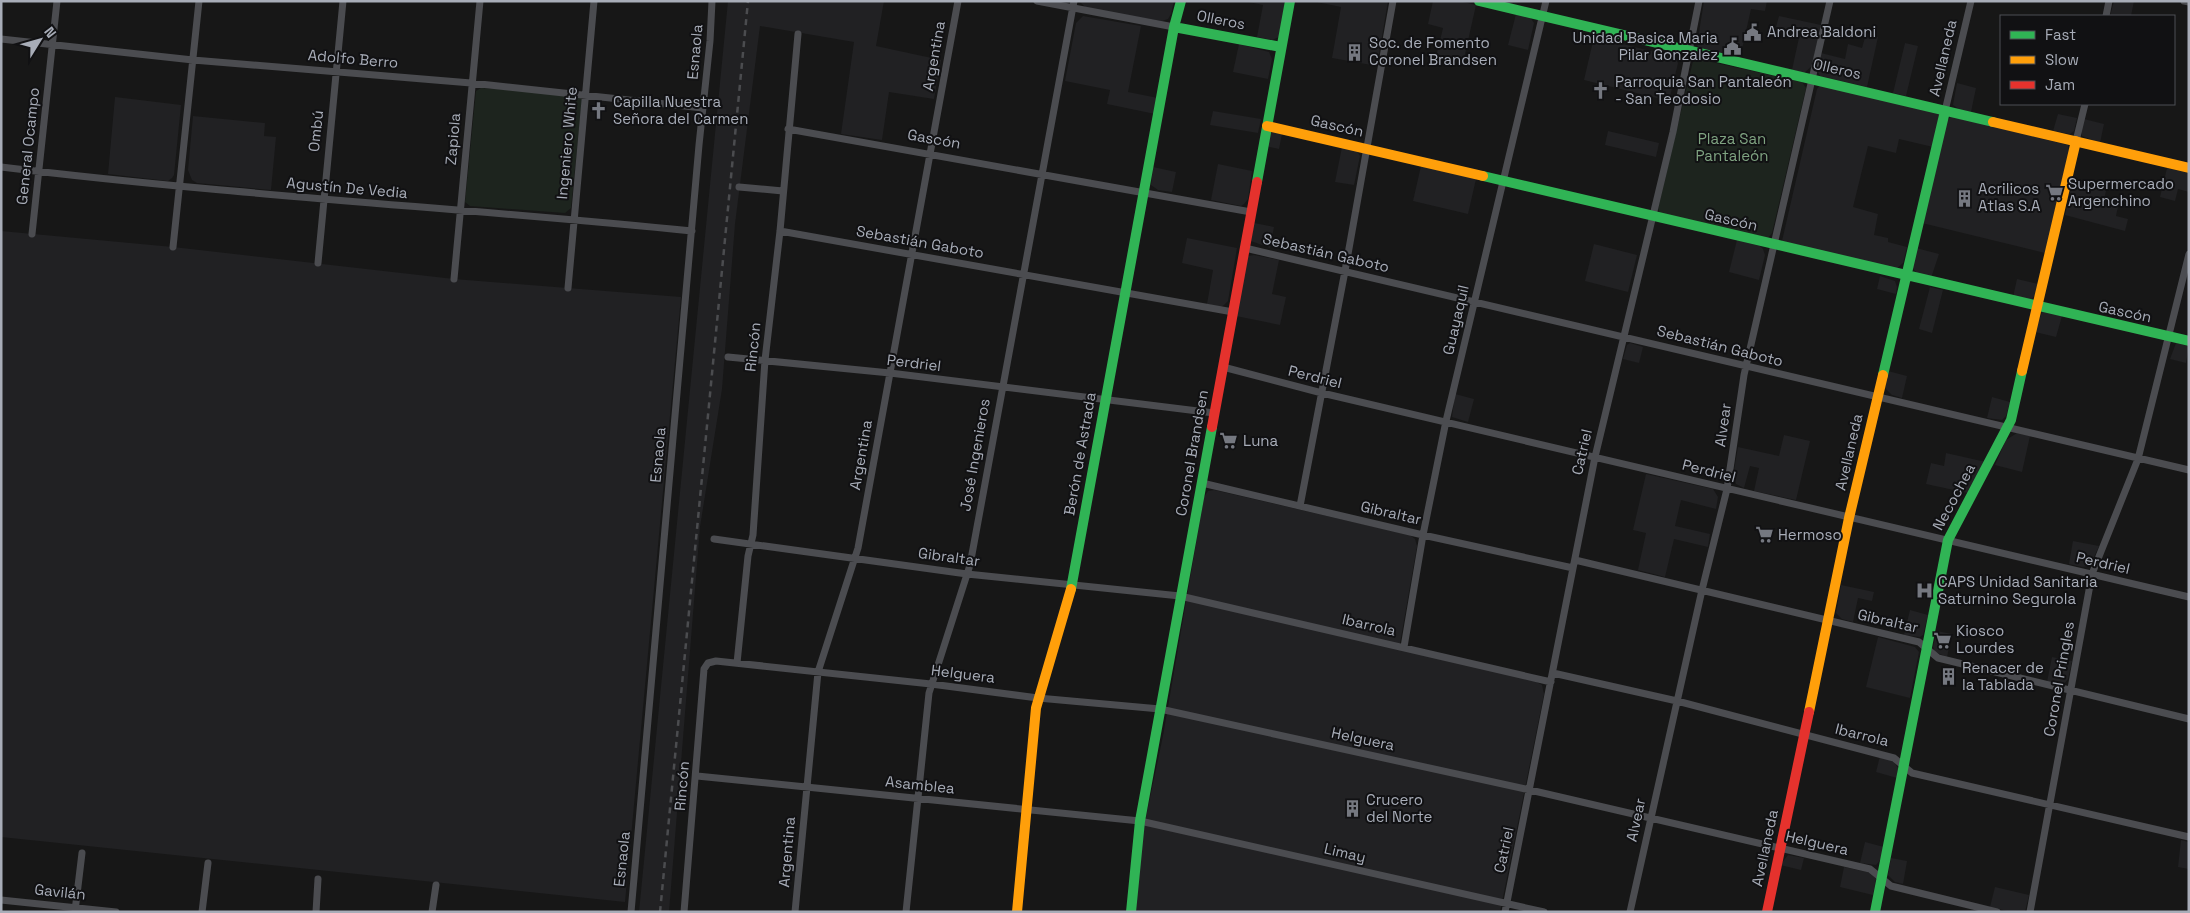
<svg xmlns="http://www.w3.org/2000/svg" width="2190" height="913" viewBox="0 0 2190 913" font-family="'Space Grotesk',sans-serif">
<rect width="100%" height="100%" fill="#171717"/>
<path fill="#212123" d="M 728,1 L 884,1 L 876,46 L 941,60 L 934,99 L 889,92 L 882,140 L 841,134 L 854,42 L 760,26 L 735,224 L 722,389 L 700,527 L 669,912 L 639,912 Z
M 1079,1 L 1174,1 L 1171,14 L 1168,19 L 1162,21 L 1087,9 Z
M 1244,1 L 1285,1 L 1279,37 L 1272,40 L 1257,37 L 1263,5 Z
M 1312,1 L 1388,1 L 1377,66 L 1332,58 L 1341,7 Z
M 1433,1 L 1459,1 L 1476,5 L 1463,63 L 1436,57 L 1443,28 L 1428,24 Z
M 1704,1 L 1767,1 L 1765,11 L 1751,9 L 1740,58 L 1699,48 L 1697,45 Z
M 2114,1 L 2134,1 L 2131,16 L 2110,16 Z
M 1516,14 L 1530,17 L 1534,23 L 1528,50 L 1508,45 Z
M 1083,16 L 1141,26 L 1128,92 L 1158,98 L 1155,114 L 1107,104 L 1110,90 L 1065,81 L 1076,23 Z
M 1779,16 L 1821,25 L 1812,66 L 1804,73 L 1792,70 L 1800,33 L 1776,27 Z
M 1866,34 L 1878,37 L 1867,87 L 1820,76 L 1817,70 L 1821,53 L 1845,59 L 1848,44 L 1862,48 Z
M 1594,37 L 1675,57 L 1678,63 L 1669,101 L 1584,80 Z
M 1905,43 L 1918,46 L 1906,96 L 1893,93 Z
M 1239,44 L 1269,52 L 1272,59 L 1268,79 L 1233,72 Z
M 1957,83 L 1976,88 L 1971,112 L 1959,109 L 1953,105 Z
M 1820,85 L 1939,114 L 1933,147 L 1899,139 L 1896,153 L 1868,146 L 1853,207 L 1878,214 L 1874,235 L 1888,238 L 1888,242 L 1907,247 L 1903,263 L 1896,269 L 1782,241 L 1817,89 Z
M 115,97 L 181,105 L 174,175 L 172,178 L 168,181 L 108,174 Z
M 1213,111 L 1261,119 L 1258,133 L 1210,125 Z
M 2058,114 L 2077,118 L 2074,131 L 2070,134 L 2053,131 Z
M 193,116 L 265,123 L 264,136 L 276,137 L 271,190 L 197,183 L 192,180 L 188,170 Z
M 1951,116 L 2068,145 L 2069,150 L 2045,253 L 1922,223 L 1947,121 Z
M 2084,119 L 2104,124 L 2100,143 L 2082,136 L 2081,131 Z
M 1608,131 L 1659,143 L 1656,157 L 1605,145 Z
M 1272,132 L 1282,134 L 1279,149 L 1266,146 L 1270,133 Z
M 1342,147 L 1357,151 L 1360,156 L 1354,185 L 1335,182 Z
M 1218,164 L 1252,171 L 1248,199 L 1244,204 L 1241,206 L 1211,200 Z
M 1421,166 L 1476,179 L 1468,214 L 1413,201 Z
M 1153,167 L 1176,172 L 1172,192 L 1158,190 L 1151,185 Z
M 2167,168 L 2189,173 L 2189,192 L 2178,189 L 2175,201 L 2160,197 Z
M 2073,179 L 2107,187 L 2104,199 L 2119,202 L 2116,216 L 2128,219 L 2125,231 L 2065,215 Z
M 1254,223 L 1274,227 L 1270,248 L 1251,241 Z
M 1,231 L 173,247 L 454,279 L 681,297 L 625,902 L 1,837 Z
M 1187,238 L 1237,248 L 1228,301 L 1224,305 L 1221,307 L 1207,304 L 1213,270 L 1182,263 Z
M 1737,240 L 1760,246 L 1763,249 L 1765,255 L 1759,280 L 1729,272 Z
M 1594,244 L 1637,255 L 1628,292 L 1585,281 Z
M 1916,248 L 1939,254 L 1931,278 L 1917,273 L 1914,270 L 1912,266 Z
M 1254,255 L 1279,260 L 1272,294 L 1286,297 L 1280,325 L 1236,316 L 1248,256 Z
M 1880,276 L 1895,281 L 1897,287 L 1896,294 L 1877,289 Z
M 2017,279 L 2038,284 L 2035,295 L 2031,300 L 2013,297 Z
M 1930,287 L 1943,290 L 1932,333 L 1919,329 Z
M 2042,312 L 2062,316 L 2056,337 L 2035,332 Z
M 1630,343 L 1643,347 L 1639,363 L 1623,359 L 1627,345 Z
M 2176,343 L 2189,346 L 2186,363 L 2170,359 Z
M 1888,371 L 1907,376 L 1902,398 L 1892,395 L 1885,388 Z
M 1455,394 L 1474,399 L 1468,422 L 1452,417 Z
M 1992,397 L 2010,402 L 2006,416 L 2002,420 L 1987,418 Z
M 2017,433 L 2030,436 L 2022,472 L 1995,465 L 2006,440 Z
M 1784,435 L 1810,441 L 1796,500 L 1754,491 L 1759,468 L 1750,466 L 1744,488 L 1736,484 L 1733,476 L 1738,447 L 1779,456 Z
M 1946,453 L 1986,462 L 1968,493 L 1926,484 L 1931,463 L 1944,466 Z
M 1646,474 L 1713,489 L 1718,497 L 1716,509 L 1681,500 L 1675,526 L 1710,534 L 1708,547 L 1674,539 L 1665,577 L 1638,570 L 1646,533 L 1633,530 Z
M 1214,490 L 1410,535 L 1415,539 L 1417,546 L 1399,649 L 1535,681 L 1542,685 L 1544,694 L 1500,912 L 1135,912 L 1143,831 L 1163,736 L 1204,497 L 1208,491 Z
M 2073,541 L 2099,546 L 2090,566 L 2082,567 L 2069,564 Z
M 1841,585 L 1874,592 L 1872,601 L 1858,598 L 1853,622 L 1842,619 L 1836,613 Z
M 1910,610 L 1928,615 L 1923,635 L 1920,637 L 1904,635 Z
M 1937,631 L 1952,634 L 1947,657 L 1935,652 L 1933,647 Z
M 1878,637 L 1915,647 L 1919,652 L 1910,698 L 1866,687 Z
M 2052,657 L 2072,661 L 2068,679 L 2064,684 L 2047,682 Z
M 1880,756 L 1894,762 L 1898,768 L 1897,778 L 1876,772 Z
M 2181,840 L 2189,842 L 2189,869 L 2178,867 Z
M 1865,842 L 1884,847 L 1881,859 L 1876,865 L 1860,863 Z
M 1788,855 L 1804,858 L 1801,870 L 1780,865 Z
M 1891,858 L 1907,861 L 1903,884 L 1895,882 L 1888,875 Z
M 1844,867 L 1872,873 L 1876,879 L 1873,895 L 1840,887 Z
M 1995,887 L 2029,895 L 2025,912 L 2011,912 L 1990,907 Z"/>
<path fill="#1d241e" d="M 1698,59 L 1802,82 L 1806,88 L 1772,233 L 1768,238 L 1660,213 L 1658,209 L 1693,61 Z
M 481,88 L 577,94 L 582,99 L 571,208 L 565,213 L 470,206 L 465,202 L 476,91 Z"/>
<g fill="none" stroke-linecap="round" stroke-linejoin="round">
<path stroke="#4b4c50" stroke-width="7" d="M 1037,1 L 1174,27
M 2184,1 L 2189,2
M 2106,16 L 2109,1
M 1,39 L 193,60 L 471,83 L 703,108
M 1945,111 L 1971,1
M 788,129 L 1251,212
M 2076,141 L 2085,104
M 1,167 C 231,195 462,208 692,231
M 739,187 L 783,191
M 780,231 L 1233,312
M 32,234 L 57,1
M 173,247 L 199,1
M 1245,248 L 2189,470
M 318,263 L 343,1
M 454,279 L 480,1
M 568,288 L 594,1
M 728,357 L 890,373 L 1214,413
M 1223,367 L 1322,393 L 2189,597
M 1202,483 L 1423,535 L 1573,568
M 1300,506 L 1345,271 L 1393,1
M 714,539 L 967,574 L 1180,596 L 1551,682
M 1575,560 L 1919,642 L 1938,658 L 2189,719
M 1404,647 L 1423,535 L 1446,421 L 1546,1
M 737,663 L 748,556 L 753,535 L 765,360 L 780,231 L 798,34
M 1553,673 L 1677,701 L 1894,758 L 1912,773 L 2189,837
M 697,776 L 1140,821 L 1544,912
M 1,900 L 116,912
M 75,911 L 82,853
M 202,912 L 208,863
M 316,912 L 318,879
M 432,912 L 436,885
M 631,912 L 699,145 L 710,41 L 712,1
M 684,912 L 704,669 L 708,663 L 716,661 L 931,684 L 1038,698 L 1160,709 L 1530,790 L 1870,869 L 1891,886 L 1997,912
M 795,912 L 818,672 L 858,548 L 958,1
M 906,912 L 929,693 L 970,565 L 1074,1
M 1505,912 L 1595,457 L 1673,132 L 1699,1
M 1630,912 L 1702,590 L 1727,489 L 1744,375 L 1830,1
M 2030,912 L 2092,574 L 2138,459 L 2189,254"/>
<path stroke="#30b455" stroke-width="10" d="M 1479,1 L 1993,122
M 1174,27 L 1281,47
M 1483,176 L 2189,341
M 1257,182 L 1290,1
M 1883,375 L 1945,111
M 1071,589 L 1174,27 L 1181,1
M 1131,912 L 1140,821 L 1212,427
M 1875,912 L 1948,540 L 2011,420 L 2022,371"/>
<path stroke="#ff9f0a" stroke-width="10" d="M 1993,122 L 2189,168
M 1267,126 L 1483,176
M 2022,371 L 2076,141
M 1809,712 L 1849,518 L 1883,375
M 1017,912 L 1036,708 L 1071,589"/>
<path stroke="#e5322d" stroke-width="10" d="M 1212,427 L 1257,182
M 1767,912 L 1809,712"/>
<path stroke="#4b4c4f" stroke-width="2.5" stroke-dasharray="6 5" stroke-linecap="butt" d="M 660,912 L 748,1"/>
</g>
<defs>
<symbol id="civic-bare" viewBox="-9 -9 18 18"><path d="M-.6-6.5H3V-4.5H.6V-3L4-1V1h2V6H-6V1h2V-1L-.6-3ZM-1.2 2.5V6h2.4V2.5Z" fill="#757880" stroke="#111113" stroke-width="2.5" paint-order="stroke"/></symbol>
<symbol id="building-bare" viewBox="-9 -9 18 18"><path d="M-4-6H4V6H1V3H-1V6H-4ZM-2.5-4.3h1.7v1.8h-1.7ZM.8-4.3h1.7v1.8H.8ZM-2.5-1h1.7V.8h-1.7ZM.8-1h1.7V.8H.8Z" fill="#757880" stroke="#111113" stroke-width="2.5" paint-order="stroke"/></symbol>
<symbol id="church-bare" viewBox="-9 -9 18 18"><path d="M-1.2-6h2.4v3.5h3.3v2.4h-3.3V6h-2.4V-.1h-3.3v-2.4h3.3Z" fill="#757880" stroke="#111113" stroke-width="2.5" paint-order="stroke"/></symbol>
<symbol id="supermarket-bare" viewBox="-9 -9 18 18"><path d="M-6-5.5h2.5l.6 2H6L4.5 2H-2.5L-4.4-4H-6ZM-1.5 3.2a1.3 1.3 0 1 0 .1 0ZM3 3.2a1.3 1.3 0 1 0 .1 0Z" fill="#757880" stroke="#111113" stroke-width="2.5" paint-order="stroke"/></symbol>
<symbol id="hospital-bare" viewBox="-9 -9 18 18"><path d="M-5-5h3v3.5h4V-5h3V5h-3V1.5h-4V5h-3Z" fill="#757880" stroke="#111113" stroke-width="2.5" paint-order="stroke"/></symbol>
</defs>
<g fill-rule="evenodd">
<use href="#civic-bare" x="1740" y="20" width="25" height="25"/>
<use href="#civic-bare" x="1720" y="34" width="25" height="25"/>
<use href="#building-bare" x="1342" y="40" width="25" height="25"/>
<use href="#church-bare" x="1588" y="78" width="25" height="25"/>
<use href="#church-bare" x="586" y="98" width="25" height="25"/>
<use href="#supermarket-bare" x="2042" y="180" width="25" height="25"/>
<use href="#building-bare" x="1952" y="186" width="25" height="25"/>
<use href="#supermarket-bare" x="1216" y="428" width="25" height="25"/>
<use href="#supermarket-bare" x="1752" y="522" width="25" height="25"/>
<use href="#hospital-bare" x="1912" y="578" width="25" height="25"/>
<use href="#supermarket-bare" x="1930" y="628" width="25" height="25"/>
<use href="#building-bare" x="1936" y="664" width="25" height="25"/>
<use href="#building-bare" x="1340" y="796" width="25" height="25"/>
</g>
<g text-anchor="middle" stroke-width="4" stroke-linejoin="round" paint-order="stroke">
<g font-size="15" fill="#a8adb8" stroke="#111113">
<text transform="translate(1221 20) rotate(11)" y="5">Olleros</text>
<text transform="translate(695 52) rotate(-85)" y="5">Esnaola</text>
<text transform="translate(934 56) rotate(-80)" y="5">Argentina</text>
<text transform="translate(1943 58) rotate(-77)" y="5">Avellaneda</text>
<text transform="translate(353 59) rotate(5)" y="5">Adolfo Berro</text>
<text transform="translate(1837 69) rotate(13)" y="5">Olleros</text>
<text transform="translate(1337 126) rotate(13)" y="5">Gascón</text>
<text transform="translate(316 131) rotate(-84)" y="5">Ombú</text>
<text transform="translate(453 139) rotate(-85)" y="5">Zapiola</text>
<text transform="translate(934 139) rotate(10)" y="5">Gascón</text>
<text transform="translate(567 143) rotate(-85)" y="5">Ingeniero White</text>
<text transform="translate(28 146) rotate(-84)" y="5">General Ocampo</text>
<text transform="translate(347 188) rotate(5)" y="5">Agustín De Vedia</text>
<text transform="translate(1731 220) rotate(13)" y="5">Gascón</text>
<text transform="translate(920 242) rotate(10)" y="5">Sebastián Gaboto</text>
<text transform="translate(1326 253) rotate(13)" y="5">Sebastián Gaboto</text>
<text transform="translate(2125 312) rotate(12)" y="5">Gascón</text>
<text transform="translate(1456 320) rotate(-77)" y="5">Guayaquil</text>
<text transform="translate(1720 346) rotate(14)" y="5">Sebastián Gaboto</text>
<text transform="translate(753 347) rotate(-84)" y="5">Rincón</text>
<text transform="translate(914 363) rotate(7)" y="5">Perdriel</text>
<text transform="translate(1315 377) rotate(14)" y="5">Perdriel</text>
<text transform="translate(1723 425) rotate(-82)" y="5">Alvear</text>
<text transform="translate(1582 452) rotate(-77)" y="5">Catriel</text>
<text transform="translate(1849 452) rotate(-77)" y="5">Avellaneda</text>
<text transform="translate(1192 453) rotate(-80)" y="5">Coronel Brandsen</text>
<text transform="translate(1080 454) rotate(-80)" y="5">Berón de Astrada</text>
<text transform="translate(658 455) rotate(-85)" y="5">Esnaola</text>
<text transform="translate(861 455) rotate(-80)" y="5">Argentina</text>
<text transform="translate(975 455) rotate(-80)" y="5">José Ingenieros</text>
<text transform="translate(1709 471) rotate(14)" y="5">Perdriel</text>
<text transform="translate(1954 497) rotate(-62)" y="5">Necochea</text>
<text transform="translate(1391 513) rotate(13)" y="5">Gibraltar</text>
<text transform="translate(949 557) rotate(8)" y="5">Gibraltar</text>
<text transform="translate(2103 563) rotate(13)" y="5">Perdriel</text>
<text transform="translate(1888 621) rotate(13)" y="5">Gibraltar</text>
<text transform="translate(1369 625) rotate(13)" y="5">Ibarrola</text>
<text transform="translate(963 674) rotate(7)" y="5">Helguera</text>
<text transform="translate(2059 679) rotate(-80)" y="5">Coronel Pringles</text>
<text transform="translate(1862 735) rotate(14)" y="5">Ibarrola</text>
<text transform="translate(1363 739) rotate(12)" y="5">Helguera</text>
<text transform="translate(920 785) rotate(6)" y="5">Asamblea</text>
<text transform="translate(682 786) rotate(-85)" y="5">Rincón</text>
<text transform="translate(1636 820) rotate(-78)" y="5">Alvear</text>
<text transform="translate(1817 843) rotate(13)" y="5">Helguera</text>
<text transform="translate(1765 848) rotate(-78)" y="5">Avellaneda</text>
<text transform="translate(1504 850) rotate(-78)" y="5">Catriel</text>
<text transform="translate(787 852) rotate(-85)" y="5">Argentina</text>
<text transform="translate(1345 853) rotate(13)" y="5">Limay</text>
<text transform="translate(622 859) rotate(-84)" y="5">Esnaola</text>
<text transform="translate(60 892) rotate(6)" y="5">Gavilán</text>
</g>
<g font-size="15" fill="#a8adb8" stroke="#111113" text-anchor="start">
<text x="1767" y="37">Andrea Baldoni</text>
<text x="1718" y="43" text-anchor="end">Unidad Basica Maria<tspan x="1718" dy="17">Pilar Gonzalez</tspan></text>
<text x="1369" y="48">Soc. de Fomento<tspan x="1369" dy="17">Coronel Brandsen</tspan></text>
<text x="1615" y="87">Parroquia San Pantaleón<tspan x="1615" dy="17">- San Teodosio</tspan></text>
<text x="613" y="107">Capilla Nuestra<tspan x="613" dy="17">Señora del Carmen</tspan></text>
<text x="2068" y="189">Supermercado<tspan x="2068" dy="17">Argenchino</tspan></text>
<text x="1978" y="194">Acrilicos<tspan x="1978" dy="17">Atlas S.A</tspan></text>
<text x="1243" y="446">Luna</text>
<text x="1778" y="540">Hermoso</text>
<text x="1938" y="587">CAPS Unidad Sanitaria<tspan x="1938" dy="17">Saturnino Segurola</tspan></text>
<text x="1956" y="636">Kiosco<tspan x="1956" dy="17">Lourdes</tspan></text>
<text x="1962" y="673">Renacer de<tspan x="1962" dy="17">la Tablada</tspan></text>
<text x="1366" y="805">Crucero<tspan x="1366" dy="17">del Norte</tspan></text>
</g>
<g font-size="15" fill="#7fa381" stroke="#111113">
<text x="1732" y="144">Plaza San<tspan x="1732" dy="17">Pantaleón</tspan></text>
</g>
</g>
<rect width="2190" height="913" fill="none" stroke="#a8adb8" stroke-width="5"/>
<rect x="2000" y="15" width="175" height="90" fill="#111113" stroke="#4d4f55"/>
<rect x="2010" y="31" width="25" height="8" fill="#30b455" stroke="#4d4f55"/>
<text x="2045" y="40" font-size="15" fill="#a8adb8">Fast</text>
<rect x="2010" y="56" width="25" height="8" fill="#ff9f0a" stroke="#4d4f55"/>
<text x="2045" y="65" font-size="15" fill="#a8adb8">Slow</text>
<rect x="2010" y="81" width="25" height="8" fill="#e5322d" stroke="#4d4f55"/>
<text x="2045" y="90" font-size="15" fill="#a8adb8">Jam</text>
<g transform="translate(40 40) rotate(53)" stroke="#111113" stroke-width="4" paint-order="stroke">
<path d="M0-4L9 19L0 12L-9 19Z" fill="#a8adb8"/>
<text y="-8" font-size="14" font-weight="bold" text-anchor="middle" fill="#a8adb8">N</text>
</g>
</svg>
